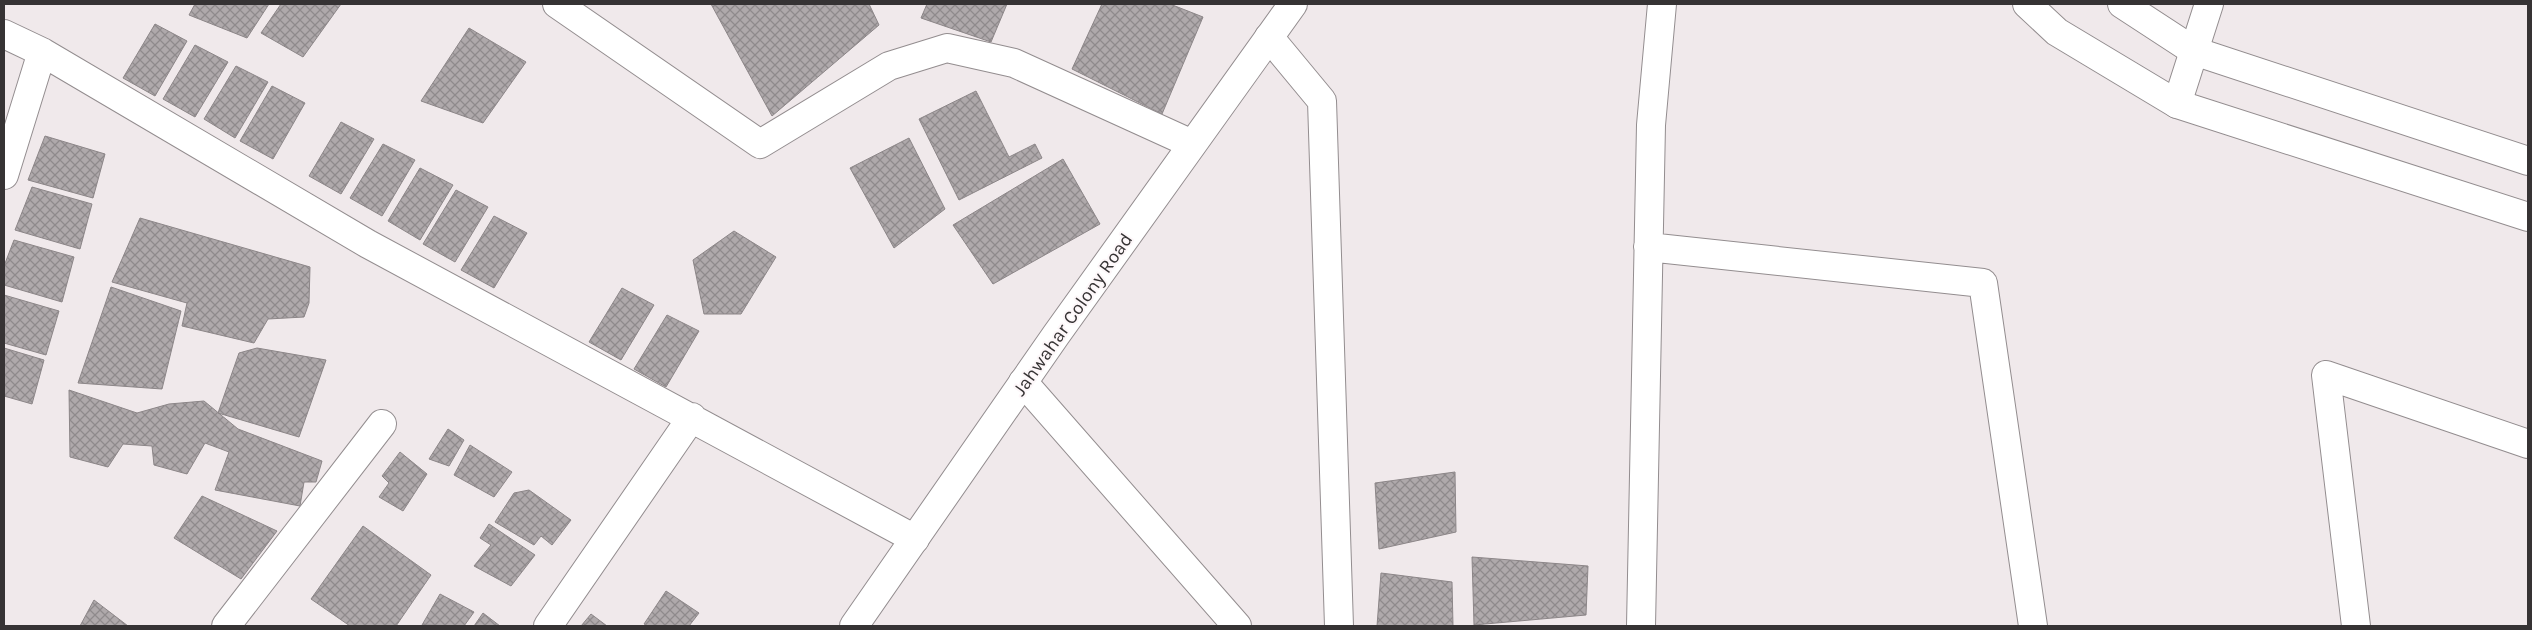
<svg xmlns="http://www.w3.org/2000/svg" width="2532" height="630" viewBox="0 0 2532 630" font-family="Karla,sans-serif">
<defs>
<pattern id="building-cross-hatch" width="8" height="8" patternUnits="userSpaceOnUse" patternTransform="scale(1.25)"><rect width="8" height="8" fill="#afa9ab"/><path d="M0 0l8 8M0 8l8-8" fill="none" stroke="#8f8a8c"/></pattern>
</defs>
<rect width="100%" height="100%" fill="#f0e9eb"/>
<path fill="url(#building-cross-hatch)" stroke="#8c8688" d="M 195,4 L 269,4 L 247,38 L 189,15 Z
M 281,4 L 341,4 L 303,57 L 261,33 Z
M 711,4 L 869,4 L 879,25 L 772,116 Z
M 927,4 L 1007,4 L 991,42 L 921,18 Z
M 1102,4 L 1170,4 L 1203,17 L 1162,114 L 1072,69 Z
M 155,24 L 187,41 L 155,96 L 123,78 Z
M 469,28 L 526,62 L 483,123 L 421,101 Z
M 195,45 L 228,62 L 195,117 L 163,99 Z
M 236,66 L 268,82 L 235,138 L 204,119 Z
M 272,86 L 305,103 L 273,159 L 240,141 Z
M 976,91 L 1009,157 L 1035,144 L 1042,158 L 959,200 L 919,119 Z
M 341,122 L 374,139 L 341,194 L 309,176 Z
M 45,136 L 105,154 L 93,198 L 28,180 Z
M 909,138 L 945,209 L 894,248 L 850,168 Z
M 383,144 L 415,160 L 382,216 L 350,198 Z
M 1063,159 L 1100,224 L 993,284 L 953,225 Z
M 420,168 L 453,185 L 420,240 L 388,221 Z
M 32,187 L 92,204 L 80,249 L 15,230 Z
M 456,190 L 488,207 L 455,262 L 423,244 Z
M 494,216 L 527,233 L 494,288 L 461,270 Z
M 140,218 L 310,267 L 309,303 L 304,317 L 268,319 L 254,343 L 182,326 L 187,303 L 112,282 Z
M 734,231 L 776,257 L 741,314 L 704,314 L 693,260 Z
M 14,240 L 74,257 L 62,302 L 4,285 L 4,266 Z
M 111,287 L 181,311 L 162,389 L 78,383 Z
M 622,288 L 654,305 L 621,360 L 589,342 Z
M 4,295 L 59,311 L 46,355 L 4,343 Z
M 667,315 L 699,331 L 666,387 L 634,369 Z
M 4,348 L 44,360 L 32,404 L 4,396 Z
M 257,348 L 326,360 L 299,437 L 218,413 L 239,353 Z
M 69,390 L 137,413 L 169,404 L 204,401 L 238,429 L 322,461 L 316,482 L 304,482 L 300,506 L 215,490 L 229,452 L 205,443 L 187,474 L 154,465 L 152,446 L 123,444 L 108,467 L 70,457 Z
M 448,429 L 464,440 L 449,466 L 429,459 Z
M 470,445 L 512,472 L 494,497 L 454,475 Z
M 400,452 L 427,474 L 403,511 L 379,497 L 389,483 L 382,476 Z
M 1455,472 L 1456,532 L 1379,549 L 1375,483 Z
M 529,490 L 571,520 L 552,545 L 541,536 L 534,545 L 495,522 L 514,493 Z
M 202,496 L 277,531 L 241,579 L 174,538 Z
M 489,524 L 535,555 L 511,586 L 474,566 L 491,545 L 480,538 Z
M 363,526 L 431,575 L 396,626 L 350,626 L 311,599 Z
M 1472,557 L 1588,566 L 1586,615 L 1474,625 Z
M 1381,573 L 1452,582 L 1453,626 L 1377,626 Z
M 666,591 L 699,613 L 689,626 L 648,626 L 644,624 Z
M 440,594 L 474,612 L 464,626 L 422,625 Z
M 94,600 L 128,626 L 80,626 Z
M 483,613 L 500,626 L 474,626 Z
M 591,614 L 607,626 L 581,626 Z"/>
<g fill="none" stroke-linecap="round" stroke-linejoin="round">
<defs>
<path id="street" d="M 557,4 L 760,144 L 889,66 L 947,48 L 1014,63 L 1192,144
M 4,34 L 42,52 L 368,244 L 915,539
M 1269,37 L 1322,101 L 1339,626
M 2177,104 L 2209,4
M 4,175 L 42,52
M 1648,247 L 1983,283 L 2033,626
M 1023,382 L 1237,626
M 226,626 L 382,424
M 548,626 L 692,417
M 1641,626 L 1651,125 L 1662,4
M 2356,626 L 2326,375 L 2528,444"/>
<path id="secondary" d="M 2027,4 L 2057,32 L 2177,104 L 2528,217
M 2122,4 L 2194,51 L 2528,161
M 854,626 L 1056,335 L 1293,4"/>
</defs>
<use href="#street" stroke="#938d8f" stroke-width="30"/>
<use href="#secondary" stroke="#938d8f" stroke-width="30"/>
<use href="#street" stroke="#fff" stroke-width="28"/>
<use href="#secondary" stroke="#fff" stroke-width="28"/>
</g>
<g text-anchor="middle" stroke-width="4" stroke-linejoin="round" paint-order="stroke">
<g font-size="19" fill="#363334" stroke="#fdf7f9">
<text transform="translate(1072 314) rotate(-55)" y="7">Jahwahar Colony Road</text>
</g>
</g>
<rect width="2532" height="630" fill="none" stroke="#363334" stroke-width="10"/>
</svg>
